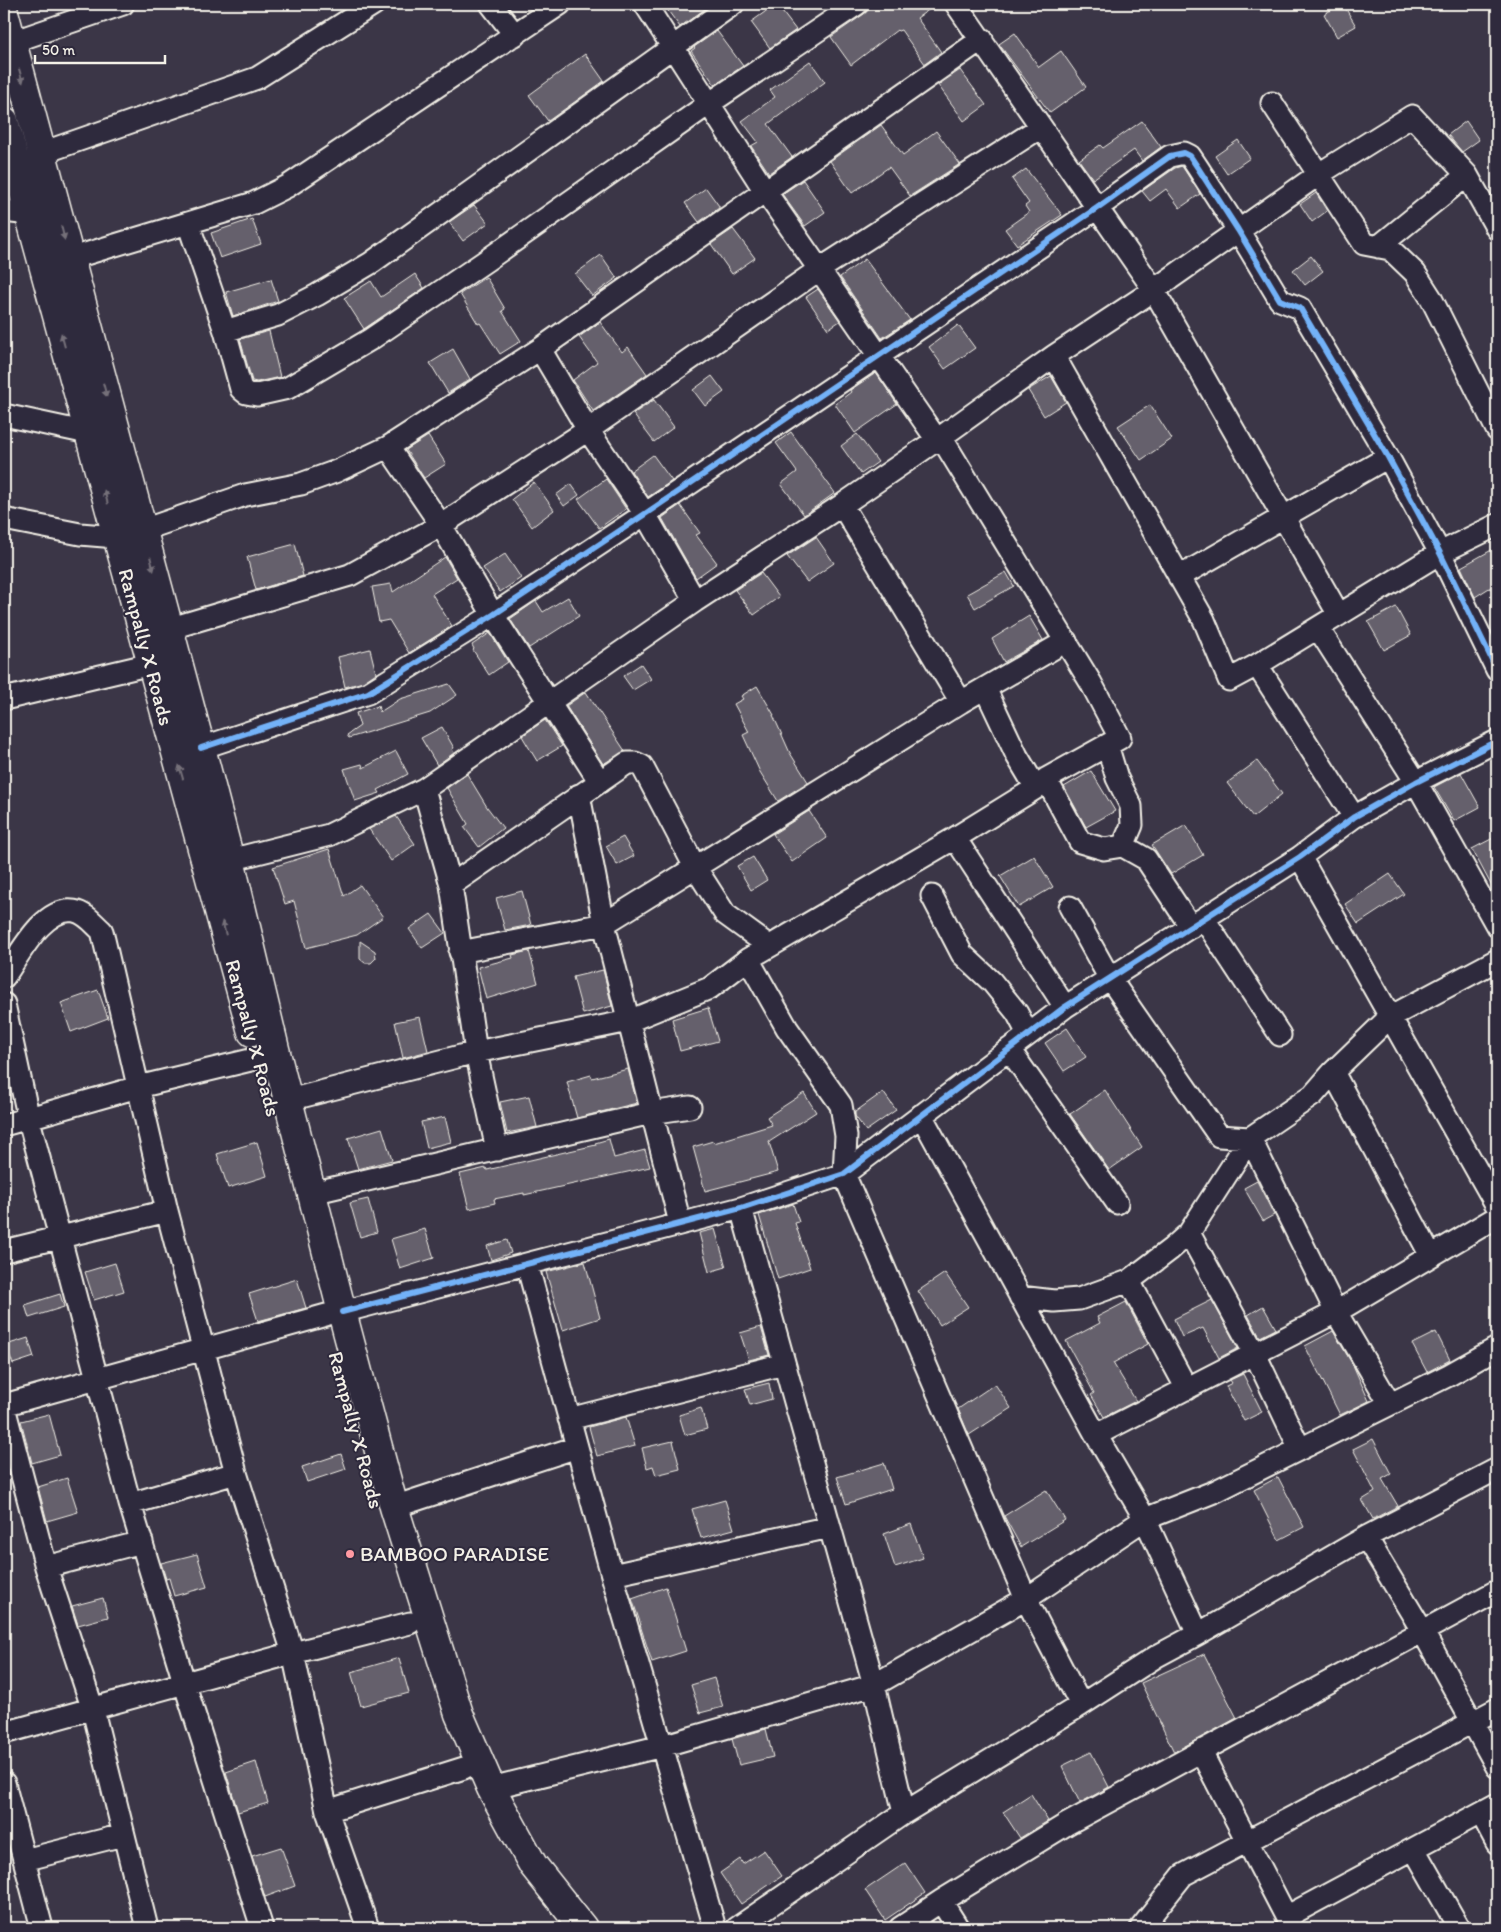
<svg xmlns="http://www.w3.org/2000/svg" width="1501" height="1932" viewBox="0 0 1501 1932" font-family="Itim,sans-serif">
<rect width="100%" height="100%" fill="#3b3647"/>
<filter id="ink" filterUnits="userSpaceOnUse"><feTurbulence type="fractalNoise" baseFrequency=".02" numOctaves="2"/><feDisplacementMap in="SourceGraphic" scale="10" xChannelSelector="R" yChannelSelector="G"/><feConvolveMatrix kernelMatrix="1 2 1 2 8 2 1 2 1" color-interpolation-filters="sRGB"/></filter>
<g filter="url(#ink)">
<path fill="#65616c" stroke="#f4f1e8" d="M 663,4 L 712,4 L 680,27 Z
M 776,4 L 796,30 L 770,48 L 751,22 Z
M 875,4 L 937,4 L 917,18 L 941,52 L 925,64 L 901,30 L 898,31 L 897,30 L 851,65 L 831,37 L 864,14 Z
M 1341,4 L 1343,4 L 1356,26 L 1337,37 L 1324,14 Z
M 717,31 L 743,66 L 715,85 L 691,51 L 695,48 L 694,47 Z
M 1015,33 L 1039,67 L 1061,51 L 1086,87 L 1050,113 L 999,44 Z
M 585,54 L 604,81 L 548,121 L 529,95 Z
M 810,61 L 825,82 L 768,124 L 792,157 L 769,173 L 751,146 L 758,142 L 742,121 L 775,97 L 770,90 Z
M 960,70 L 986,105 L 964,121 L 938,85 Z
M 1142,121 L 1161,147 L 1142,161 L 1134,150 L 1093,179 L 1079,160 L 1100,145 L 1103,148 Z
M 1466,121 L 1479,140 L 1462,152 L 1448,135 Z
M 881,125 L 903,155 L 936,131 L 960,164 L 910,196 L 889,167 L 852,193 L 830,161 Z
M 1238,140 L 1250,158 L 1227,174 L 1215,156 Z
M 1182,166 L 1200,194 L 1180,208 L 1166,189 L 1150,201 L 1142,191 L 1175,168 Z
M 1026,169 L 1062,215 L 1017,245 L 1005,229 L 1029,212 L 1025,206 L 1029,203 L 1012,179 Z
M 803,180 L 825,212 L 805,226 L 782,194 Z
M 706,188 L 719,206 L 719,208 L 699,222 L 685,203 Z
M 1316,193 L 1327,211 L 1312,222 L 1300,204 Z
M 474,205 L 488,223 L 463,241 L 449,222 Z
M 252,219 L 261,244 L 220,258 L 211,233 Z
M 733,229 L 755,258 L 732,274 L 711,244 Z
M 601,255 L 617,278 L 592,296 L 575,274 Z
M 1311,256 L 1323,271 L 1305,285 L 1293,270 Z
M 865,259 L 910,320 L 882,338 L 840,277 Z
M 415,274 L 424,288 L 364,329 L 344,298 L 371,281 L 381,297 Z
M 486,277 L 505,309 L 502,311 L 521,341 L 500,354 L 480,323 L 478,324 L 460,294 Z
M 271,279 L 278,301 L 233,316 L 226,292 Z
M 818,289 L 840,321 L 828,329 L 806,297 Z
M 600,322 L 622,352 L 628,347 L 647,374 L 593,411 L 573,380 L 597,362 L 579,337 Z
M 958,325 L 975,348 L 945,369 L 929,347 Z
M 269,331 L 280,377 L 257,382 L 252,381 L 240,339 Z
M 453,349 L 470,379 L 448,393 L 430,363 Z
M 876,373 L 897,404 L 855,433 L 835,404 L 851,392 L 850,390 Z
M 712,376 L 724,392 L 705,406 L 693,390 Z
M 1051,376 L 1066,402 L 1044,416 L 1028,390 Z
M 654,400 L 674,427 L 654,442 L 633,414 Z
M 1150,405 L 1172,439 L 1141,460 L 1118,426 Z
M 791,432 L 835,493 L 804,515 L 781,484 L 797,472 L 776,443 Z
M 857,434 L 878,462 L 861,474 L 841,446 Z
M 428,436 L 446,464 L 424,478 L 406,450 Z
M 653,455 L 672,481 L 648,497 L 631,471 Z
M 606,479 L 626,509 L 599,528 L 578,499 Z
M 534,482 L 554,510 L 532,527 L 512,499 Z
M 571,484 L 579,495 L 564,506 L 556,495 Z
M 680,505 L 700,533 L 696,535 L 717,563 L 696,578 L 662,518 Z
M 816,537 L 834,563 L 807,582 L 787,556 Z
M 295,544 L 303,576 L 256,590 L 247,557 Z
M 1497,547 L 1497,583 L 1475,597 L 1461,567 Z
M 505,554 L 521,578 L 500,592 L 483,568 Z
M 445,557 L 457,578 L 432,594 L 452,626 L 409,653 L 389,620 L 379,622 L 372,587 L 391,584 L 393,592 Z
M 1006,572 L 1014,586 L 975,608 L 967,594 Z
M 761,573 L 779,597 L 754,615 L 735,590 Z
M 568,597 L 579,616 L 529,648 L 510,619 L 536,601 L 543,612 Z
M 1396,607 L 1411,635 L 1384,650 L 1368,622 Z
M 1029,616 L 1043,640 L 1004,662 L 992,639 Z
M 490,633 L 508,662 L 489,675 L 473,650 L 474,649 L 472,645 Z
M 370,649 L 376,673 L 363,682 L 345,687 L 338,657 Z
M 641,664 L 651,679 L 633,690 L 623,676 Z
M 449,684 L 457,695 L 430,713 L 349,738 L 347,735 L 360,726 L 356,713 L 378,706 L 380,712 L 400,699 Z
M 757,686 L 774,715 L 773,715 L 790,753 L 808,782 L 778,801 L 760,772 L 743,735 L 749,732 L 734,704 L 743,699 L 741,696 Z
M 586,692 L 625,751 L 603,764 L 566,706 Z
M 545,720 L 562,746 L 537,761 L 522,736 Z
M 442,727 L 454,748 L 452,749 L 454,753 L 437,765 L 421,738 Z
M 396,751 L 408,774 L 378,790 L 380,793 L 355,801 L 344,769 L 362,764 L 363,768 Z
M 1257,761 L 1282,794 L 1253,817 L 1227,783 Z
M 1091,771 L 1115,811 L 1086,827 L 1064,787 Z
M 1461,773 L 1480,807 L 1454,821 L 1434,787 Z
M 467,774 L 487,807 L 503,828 L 479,847 L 464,827 L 468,824 L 447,788 Z
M 809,811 L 827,838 L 792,862 L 773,834 Z
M 396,816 L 415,844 L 391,861 L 369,829 Z
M 1186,825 L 1203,855 L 1171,874 L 1152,845 Z
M 1497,836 L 1497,896 L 1472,849 Z
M 623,837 L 634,856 L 617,865 L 606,846 Z
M 329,849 L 344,896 L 360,885 L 383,917 L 357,935 L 306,948 L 294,901 L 285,904 L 273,867 Z
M 1034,856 L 1053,887 L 1019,907 L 1000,876 Z
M 753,857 L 767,880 L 751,890 L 737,866 Z
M 1390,874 L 1404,894 L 1358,924 L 1345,904 Z
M 522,891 L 531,925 L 505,930 L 496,898 Z
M 431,914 L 445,933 L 422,948 L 409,929 Z
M 360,941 L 375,951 L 376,958 L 371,963 L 365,963 L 360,959 Z
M 529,951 L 538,983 L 486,999 L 478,967 L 513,958 L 512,955 Z
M 603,970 L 612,1006 L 583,1014 L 573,977 Z
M 98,990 L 108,1018 L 71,1032 L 61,1003 Z
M 708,1008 L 718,1041 L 680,1051 L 672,1019 Z
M 420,1017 L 428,1051 L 403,1058 L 395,1022 Z
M 1067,1028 L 1086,1057 L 1064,1071 L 1045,1043 Z
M 628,1069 L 637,1103 L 577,1118 L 567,1082 L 591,1075 L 592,1078 Z
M 1105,1090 L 1142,1147 L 1109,1170 L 1070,1114 Z
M 883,1092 L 896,1110 L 866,1131 L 855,1116 L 855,1112 Z
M 804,1093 L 816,1112 L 769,1142 L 778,1172 L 705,1191 L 693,1147 L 713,1141 L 714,1143 L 772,1125 L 767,1117 Z
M 529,1096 L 537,1127 L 507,1133 L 500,1102 Z
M 445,1117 L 451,1142 L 427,1148 L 421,1122 Z
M 382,1128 L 392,1160 L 358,1169 L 348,1138 Z
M 609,1139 L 614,1158 L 645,1150 L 650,1167 L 524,1195 L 524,1193 L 494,1199 L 495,1203 L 469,1209 L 460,1174 L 486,1168 L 487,1170 L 565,1152 L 596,1145 L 595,1143 Z
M 257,1142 L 267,1176 L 228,1188 L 217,1154 Z
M 1257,1181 L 1274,1215 L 1263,1221 L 1244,1188 Z
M 368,1199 L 377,1232 L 360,1237 L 350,1203 Z
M 793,1204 L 799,1222 L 795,1223 L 810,1268 L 778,1279 L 759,1215 Z
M 425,1229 L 434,1258 L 400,1269 L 391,1239 Z
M 715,1229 L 726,1267 L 709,1272 L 699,1233 Z
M 507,1240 L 511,1253 L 491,1260 L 487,1246 Z
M 585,1262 L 600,1318 L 563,1330 L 546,1272 Z
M 115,1263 L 124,1291 L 94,1300 L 85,1272 Z
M 945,1273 L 968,1307 L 940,1325 L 918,1291 Z
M 297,1279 L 306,1308 L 258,1321 L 249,1294 Z
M 60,1294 L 64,1307 L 29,1318 L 25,1305 Z
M 1212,1300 L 1238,1348 L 1219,1358 L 1203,1328 L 1182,1337 L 1174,1319 Z
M 1126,1302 L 1148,1344 L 1113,1363 L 1136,1401 L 1104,1417 L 1091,1395 L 1094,1393 L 1066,1341 L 1100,1323 L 1097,1317 Z
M 1263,1306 L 1276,1329 L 1260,1337 L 1248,1315 Z
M 761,1327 L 769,1355 L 749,1360 L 740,1333 Z
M 1333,1331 L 1353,1365 L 1369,1401 L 1340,1415 L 1305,1346 Z
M 1436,1332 L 1450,1360 L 1427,1372 L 1412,1344 Z
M 28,1338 L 34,1357 L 13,1364 L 6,1345 Z
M 1243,1374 L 1262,1412 L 1244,1421 L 1226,1386 L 1232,1383 L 1230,1380 Z
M 769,1383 L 772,1399 L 750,1405 L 745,1389 Z
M 995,1384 L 1011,1408 L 969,1435 L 958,1409 Z
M 701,1408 L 707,1429 L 685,1435 L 679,1415 Z
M 49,1414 L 60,1455 L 32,1463 L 21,1421 Z
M 626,1417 L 635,1446 L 597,1456 L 589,1427 Z
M 1373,1439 L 1391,1474 L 1382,1479 L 1398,1506 L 1373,1519 L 1362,1500 L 1375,1492 L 1353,1449 Z
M 673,1441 L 680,1469 L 656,1475 L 653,1466 L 647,1468 L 642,1448 Z
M 341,1454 L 346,1469 L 307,1482 L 302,1467 Z
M 884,1463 L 892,1489 L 846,1504 L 837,1477 Z
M 1278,1477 L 1304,1527 L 1279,1540 L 1254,1490 Z
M 67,1478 L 78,1512 L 47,1521 L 38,1487 Z
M 1046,1490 L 1065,1520 L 1021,1547 L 1004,1516 Z
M 725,1500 L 734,1529 L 701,1538 L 692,1509 Z
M 911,1524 L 923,1558 L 895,1567 L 884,1534 Z
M 197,1554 L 207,1587 L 174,1596 L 169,1578 L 166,1579 L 161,1563 Z
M 666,1587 L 686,1651 L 652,1662 L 640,1625 L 641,1625 L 632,1599 Z
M 103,1598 L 108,1617 L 78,1625 L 72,1606 Z
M 1204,1654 L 1237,1718 L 1174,1752 L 1141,1683 Z
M 399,1658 L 409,1693 L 361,1706 L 351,1672 Z
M 714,1678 L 723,1707 L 700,1713 L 691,1685 Z
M 766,1729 L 773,1757 L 739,1765 L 732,1739 Z
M 1091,1752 L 1109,1787 L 1080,1803 L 1062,1766 Z
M 256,1762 L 268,1803 L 238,1812 L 226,1772 Z
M 1031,1794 L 1048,1821 L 1020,1838 L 1003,1812 Z
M 281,1847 L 295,1886 L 265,1897 L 252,1856 Z
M 764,1850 L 782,1876 L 741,1904 L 720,1873 L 740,1859 L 743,1864 Z
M 905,1863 L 925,1893 L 885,1920 L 865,1890 Z"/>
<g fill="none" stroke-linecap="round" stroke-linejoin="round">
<defs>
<path id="street" d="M 491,4 L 515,35
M 645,4 L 765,191 L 937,440
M 956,4 L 1154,290 L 1339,615
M 12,42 L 123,4
M 1272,103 L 1364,244 L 1390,249 L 1415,273 L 1431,298 L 1497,430
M 42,153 L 257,78 L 374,4
M 4,211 L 29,214
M 188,223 L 225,331 L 241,389 L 246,393 L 257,395 L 288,388 L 371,339 L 487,260 L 710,103 L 857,4
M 1378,247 L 1467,175
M 69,259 L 254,203 L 288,186 L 560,4
M 225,331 L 278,315 L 317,295 L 371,263 L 733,4
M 540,349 L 588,430 L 645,514 L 695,601
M 1054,356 L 1204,620 L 1229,680 L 1257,665 L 1354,817
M 4,415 L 88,433
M 388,447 L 441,525 L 493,615 L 600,782
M 842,505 L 961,702
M 4,519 L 80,534 L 116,537
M 143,530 L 245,495 L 301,484 L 337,471 L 388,447 L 540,349 L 982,39
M 1179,577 L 1388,457
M 1318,628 L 1416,782 L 1497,926
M 168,629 L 350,575 L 441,525 L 588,430 L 820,269 L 1041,127
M 1257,665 L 1440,553 L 1497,525
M 985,688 L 1017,756 L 1036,788
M 4,699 L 151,664
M 1107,745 L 1117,778 L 1131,806 L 1132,825 L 1123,846
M 201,748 L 368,693 L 493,615 L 645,514 L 1097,208 L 1170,156 L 1184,153 L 1190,156 L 1198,168 L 1238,230 L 1280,300 L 1300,308 L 1388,457 L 1440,553 L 1497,670
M 1046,779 L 1080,842 L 1104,849 L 1123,846 L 1146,859 L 1191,927
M 424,789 L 451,885 L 476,1052 L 497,1150
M 579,795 L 604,924 L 680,1223
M 955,838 L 1065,1007
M 1300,857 L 1497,1206
M 230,860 L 329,835 L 424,789 L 695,601 L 842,505 L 941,437 L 1054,356 L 1154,290 L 1319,174 L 1412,116 L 1467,175 L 1497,229
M 451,885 L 627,763 L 635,763 L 642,766 L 695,867 L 725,914 L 769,946
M 932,896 L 962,954 L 992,982 L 1017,1013 L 1028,1034
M 1070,907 L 1110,979 L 1219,1136 L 1250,1138
M 1204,919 L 1280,1035
M 460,952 L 604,924 L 961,702 L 1066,641
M 748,959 L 787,1028 L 841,1105 L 846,1136 L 844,1174 L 1026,1599 L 1081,1705
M 4,977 C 19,956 43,906 74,911 C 86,913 94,924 102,931 L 167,1211 L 236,1473 L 293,1653 L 327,1811 L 368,1928
M 4,1004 L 29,1120 L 130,1504 L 185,1685 L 262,1928
M 1009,1049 L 1117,1203
M 1333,1072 L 1431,1256
M 289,1100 L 476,1052 L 629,1021 L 710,988 L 748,959 L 955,838 L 1036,788 L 1046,779 L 1120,738 L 1091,683 L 941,437
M 921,1115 L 1096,1435 L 1145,1519 L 1198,1634
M 4,1125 L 138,1087 L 259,1058
M 1250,1138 L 1336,1312 L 1390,1404
M 312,1193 L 651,1113 L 690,1107
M 741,1208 L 874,1685 L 904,1813
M 1189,1233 L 1255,1354 L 1300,1449
M 4,1251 L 167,1211
M 527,1264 L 612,1575 L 715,1928
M 1129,1281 L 1187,1389
M 1020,1297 L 1054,1301 L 1079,1299 L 1129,1281 L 1171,1249 L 1189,1233 L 1250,1138 L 1313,1095 L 1333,1072 L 1390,1017 L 1497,960
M 342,1312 L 741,1208 L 844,1174 L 1065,1007 L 1300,857 L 1354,817 L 1416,782 L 1497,741
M 4,1405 L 326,1315
M 4,1407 L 46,1567 L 93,1710 L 147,1928
M 569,1419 L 784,1364
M 1096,1435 L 1336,1312 L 1497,1217
M 130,1504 L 236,1473
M 394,1507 L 577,1447
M 1366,1537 L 1423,1632 L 1497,1767
M 46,1567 L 142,1542
M 612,1575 L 830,1527
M 4,1733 L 293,1653 L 410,1623
M 1201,1752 L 1292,1928
M 4,1783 L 42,1928
M 491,1788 L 662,1746 L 874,1685 L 1026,1599 L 1145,1519 L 1216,1491 L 1449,1375 L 1497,1348
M 327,1811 L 464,1768
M 1481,1813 L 1497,1843
M 1414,1849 L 1459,1928
M 24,1860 L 123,1835
M 941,1901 L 958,1928
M 1286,1917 L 1497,1804
M 737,1928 L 904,1813 L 1081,1705 L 1157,1656 L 1198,1634 L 1366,1537 L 1497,1469
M 900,1928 L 941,1901 L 1067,1824 L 1497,1591
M 1141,1928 L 1183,1875 L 1497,1709"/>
<path id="secondary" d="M 4,12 L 201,748 L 230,860 L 275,1049 L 342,1312 L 394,1507 L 459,1714 L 491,1788 L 533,1865 L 583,1928
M 4,121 L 252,1032"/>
</defs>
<use href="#street" stroke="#f4f1e8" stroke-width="25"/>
<use href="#secondary" stroke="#f4f1e8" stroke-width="31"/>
<use href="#street" stroke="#2f2a3d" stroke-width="21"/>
<use href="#secondary" stroke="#2f2a3d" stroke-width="28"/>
<defs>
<path id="cycleway" d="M 201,748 L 368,693 L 493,615 L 645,514 L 1097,208 L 1170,156 L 1184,153 L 1190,156 L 1198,168 L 1238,230 L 1280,300 L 1300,308 L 1388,457 L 1440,553 L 1497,670
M 342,1312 L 741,1208 L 844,1174 L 1065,1007 L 1300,857 L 1354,817 L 1416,782 L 1497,741"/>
</defs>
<use href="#cycleway" stroke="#2f2a3d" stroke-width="9"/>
<use href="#cycleway" stroke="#73b2f8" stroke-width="6"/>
</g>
<defs><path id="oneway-solid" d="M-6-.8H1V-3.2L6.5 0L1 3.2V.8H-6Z" transform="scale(1.25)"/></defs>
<g fill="#747079">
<use href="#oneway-solid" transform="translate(21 76) rotate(75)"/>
<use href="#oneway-solid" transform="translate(63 233) rotate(76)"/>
<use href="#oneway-solid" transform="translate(63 340) rotate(-105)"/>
<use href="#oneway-solid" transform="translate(105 390) rotate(75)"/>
<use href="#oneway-solid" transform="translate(106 497) rotate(-105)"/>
<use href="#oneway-solid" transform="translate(152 564) rotate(76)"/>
<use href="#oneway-solid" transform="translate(181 772) rotate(-106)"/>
<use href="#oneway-solid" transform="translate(224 928) rotate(-105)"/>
</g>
</g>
<circle fill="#ff9aa2" stroke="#2f2a3d" stroke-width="2" cx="350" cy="1554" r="5"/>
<g text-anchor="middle" stroke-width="4" stroke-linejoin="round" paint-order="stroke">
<g font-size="21" fill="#f4f1e8" stroke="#2f2a3d">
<text transform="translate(146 647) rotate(75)" y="7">Rampally X Roads</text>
<text transform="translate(253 1038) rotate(75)" y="7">Rampally X Roads</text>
<text transform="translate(356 1430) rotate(75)" y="7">Rampally X Roads</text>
</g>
<g font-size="21" fill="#f4f1e8" stroke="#2f2a3d" text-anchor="start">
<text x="360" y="1561">BAMBOO PARADISE</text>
</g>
</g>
<rect width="1501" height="1932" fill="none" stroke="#2f2a3d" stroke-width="20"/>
<rect x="10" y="10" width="1481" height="1912" fill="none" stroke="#f4f1e8" stroke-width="2" filter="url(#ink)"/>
<path d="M35 55v8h130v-8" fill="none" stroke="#f4f1e8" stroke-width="2.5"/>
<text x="42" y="55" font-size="15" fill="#f4f1e8" stroke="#2f2a3d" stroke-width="4" paint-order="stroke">50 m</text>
</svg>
